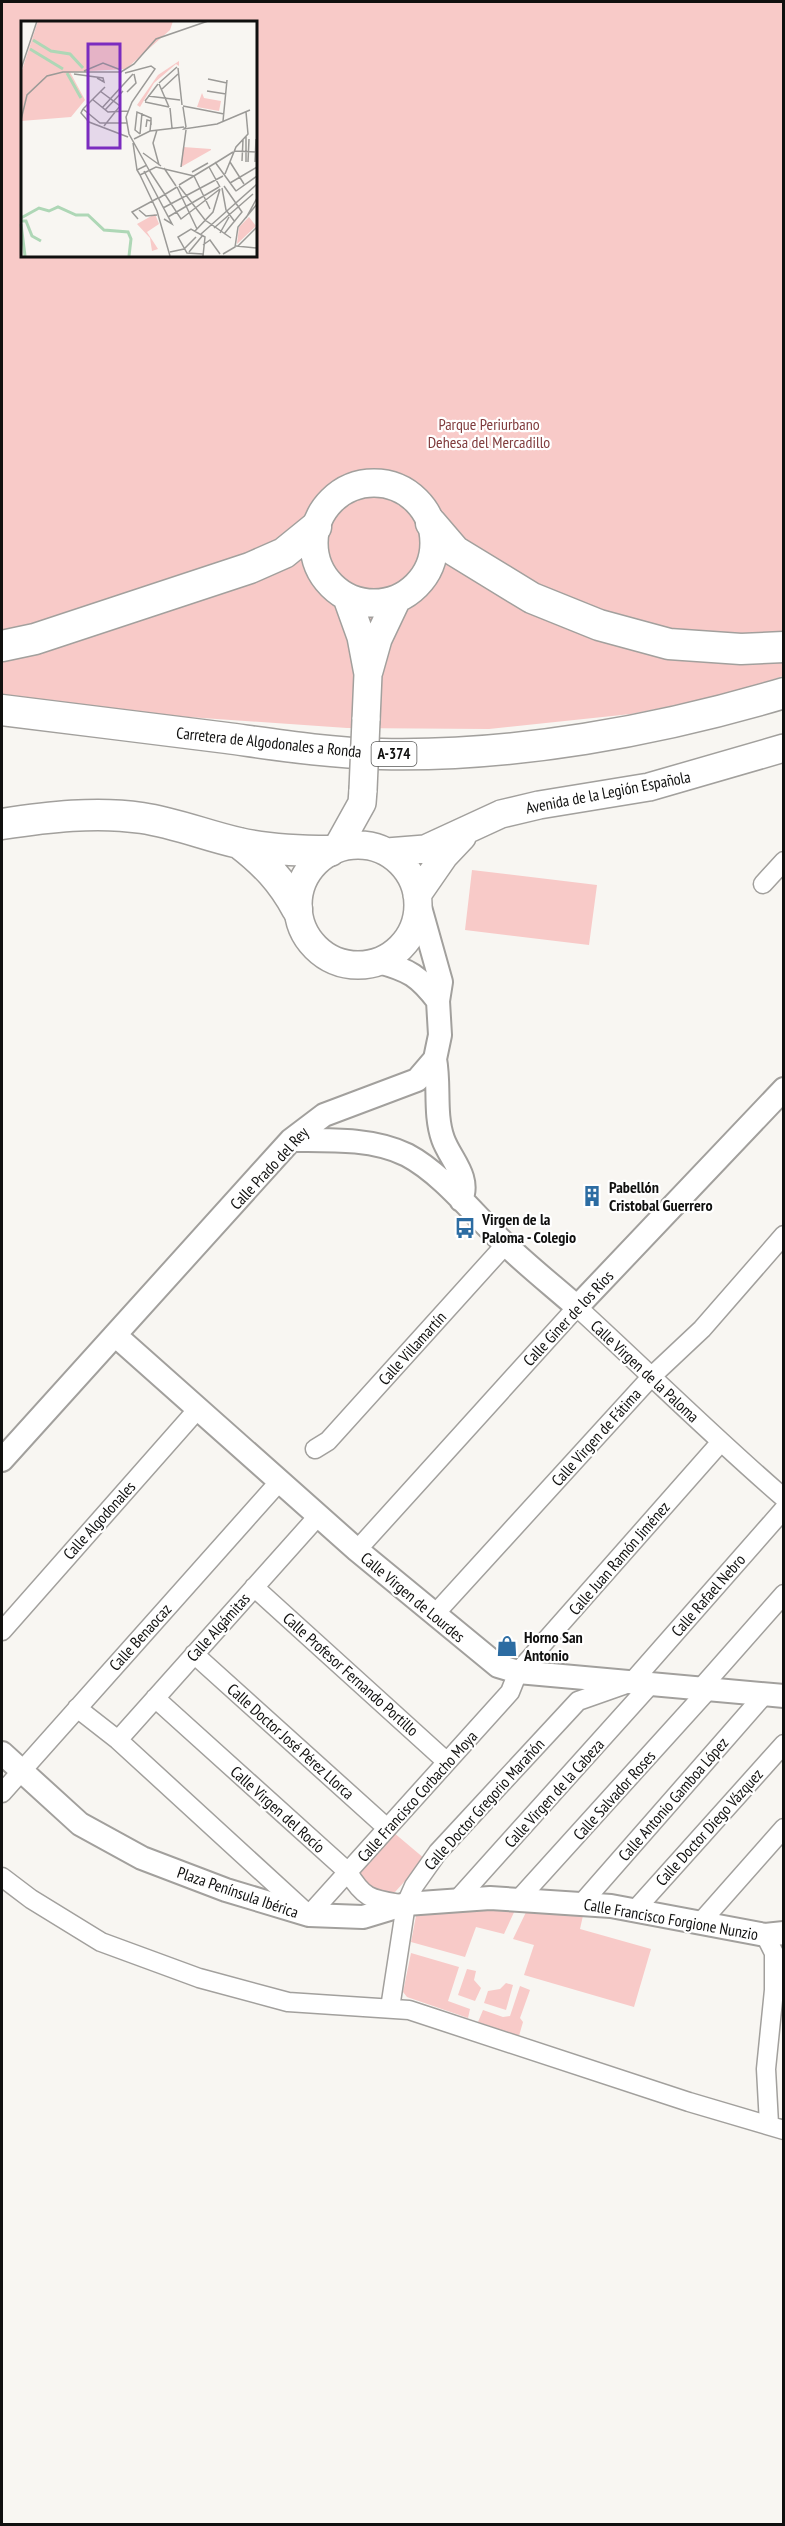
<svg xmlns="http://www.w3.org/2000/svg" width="785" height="2526" viewBox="0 0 785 2526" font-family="'PT Sans Narrow',sans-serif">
<rect width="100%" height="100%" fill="#f8f6f2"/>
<path fill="#f8cac8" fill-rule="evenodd" d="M 2,2 L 783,2 L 783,676 L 725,695 L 631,714 L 489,729 L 347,728 L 2,704 ZM 22,22 L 255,22 L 255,255 L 22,255 Z
M 472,870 L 597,885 L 589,945 L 465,930 Z
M 393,1832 L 425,1859 L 395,1892 L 379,1894 L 359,1882 L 360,1868 Z
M 516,1908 L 504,1934 L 476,1927 L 465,1957 L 411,1942 L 416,1916 L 427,1910 Z
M 528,1908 L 584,1911 L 580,1929 L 651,1949 L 634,2007 L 524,1975 L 534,1945 L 513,1939 Z
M 411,1953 L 459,1967 L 448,2001 L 470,2009 L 468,2018 L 407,1997 L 403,1992 Z
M 467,1969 L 476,1971 L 474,1980 L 481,1988 L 475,2001 L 458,1995 Z
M 506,1983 L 513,1985 L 506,2010 L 484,2003 L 488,1991 L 500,1989 Z
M 520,1986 L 530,1990 L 520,2018 L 523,2022 L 519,2036 L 478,2022 L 483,2010 L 503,2017 L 510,2016 Z"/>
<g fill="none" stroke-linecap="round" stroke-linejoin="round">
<defs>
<path id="minor" d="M 763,884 L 784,861
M 315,1449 L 328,1441 L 505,1245
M 357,1550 L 577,1307 C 646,1370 712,1436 784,1498
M 254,1587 L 447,1762
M 434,1615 L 652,1376 L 702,1329 L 784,1235
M 2,1631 L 197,1410
M 194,1654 L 387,1828
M 701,1688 L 784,1594
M 155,1698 L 348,1872 C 364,1899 371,1899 401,1904
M 77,1708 L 118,1740 L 309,1915 L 510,1692 L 518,1672 L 720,1443
M 118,1740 L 319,1515
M 2,1793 L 279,1482
M 2,1877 L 31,1899 L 101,1942 L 199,1978 L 288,2002 L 409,2010 L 689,2102 L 784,2130
M 518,1900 L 709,1689
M 455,1902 L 651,1684
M 582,1903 L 765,1694
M 635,1910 L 784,1744
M 700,1923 L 784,1828
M 765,1935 L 774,1953 L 774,1990 L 766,2069 L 769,2124
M 390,2008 L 406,1904 L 414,1886 L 438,1852 L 578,1701 L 632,1682 L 784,1509"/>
<path id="tertiary" d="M 379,962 C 409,970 419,976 438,1001
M 435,1059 C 440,1085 434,1114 443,1139 C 450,1159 471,1177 461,1200
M 291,1140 C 328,1140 373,1138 407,1155 C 443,1174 475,1216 505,1244 C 528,1266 553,1286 577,1307 L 784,1089
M 115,1335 L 357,1550 L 498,1666 L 518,1672 L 784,1696
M 2,1460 L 291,1140 L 324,1115 L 417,1080 L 435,1059 L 440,1035 L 438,1001 L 441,982 L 418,900
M 2,1753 L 80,1824 L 142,1858 L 226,1890 L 309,1915 L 363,1917 L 406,1904 L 490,1898 L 611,1906 L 765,1935 L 784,1933"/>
<path id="secondary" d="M314 543a60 60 0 1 1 120 0a60 60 0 1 1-120 0Z
M 347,598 L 361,637 L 368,674 L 366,720
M 369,671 L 378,639 L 397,599
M298 905a60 60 0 1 1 120 0a60 60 0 1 1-120 0Z
M 337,848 L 362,803 L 363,790
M 387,852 L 425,849 L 501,814 L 539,805 L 649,787 L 784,748
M 417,895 L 444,856 L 462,837"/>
<path id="primary" d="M 431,523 L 455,551 L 532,598 L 599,625 L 669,644 L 741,649 L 784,647
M 2,646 L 35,639 L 250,568 L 284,553 L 316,527
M 2,710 C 77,719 152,729 227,738 C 278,745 329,753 381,754 C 514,757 657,731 784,693
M 2,824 C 48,817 96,811 142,818 C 176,823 207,836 239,843 C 269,850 299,851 330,851
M 239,843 C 264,862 282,881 297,909"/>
</defs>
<use href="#minor" stroke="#a2a09d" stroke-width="21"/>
<use href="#tertiary" stroke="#a2a09d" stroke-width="26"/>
<use href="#secondary" stroke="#a2a09d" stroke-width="30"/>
<use href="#primary" stroke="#a2a09d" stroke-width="33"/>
<use href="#minor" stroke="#fff" stroke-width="18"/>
<use href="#tertiary" stroke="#fff" stroke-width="22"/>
<use href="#secondary" stroke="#fff" stroke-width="27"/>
<use href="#primary" stroke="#fff" stroke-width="30"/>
<defs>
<path id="secondary-bridge" d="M 363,790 L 366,720"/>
</defs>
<use href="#secondary-bridge" stroke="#a2a09d" stroke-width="30" stroke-linecap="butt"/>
<use href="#secondary-bridge" stroke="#fff" stroke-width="27"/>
</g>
<defs>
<symbol id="building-bare" viewBox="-9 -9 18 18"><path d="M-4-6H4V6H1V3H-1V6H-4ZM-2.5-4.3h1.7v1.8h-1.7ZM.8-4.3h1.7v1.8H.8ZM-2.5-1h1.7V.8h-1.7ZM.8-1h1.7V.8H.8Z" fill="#2c6ca2" stroke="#fff" stroke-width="2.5" paint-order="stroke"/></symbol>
<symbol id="bus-bare" viewBox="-9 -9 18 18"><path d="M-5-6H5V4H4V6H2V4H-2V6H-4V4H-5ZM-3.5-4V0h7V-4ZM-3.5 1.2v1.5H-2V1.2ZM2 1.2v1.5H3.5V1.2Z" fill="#2c6ca2" stroke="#fff" stroke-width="2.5" paint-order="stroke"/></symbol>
<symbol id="shop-bare" viewBox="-9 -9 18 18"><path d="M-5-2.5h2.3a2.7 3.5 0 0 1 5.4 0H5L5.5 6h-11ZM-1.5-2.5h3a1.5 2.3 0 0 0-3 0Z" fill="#2c6ca2" stroke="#fff" stroke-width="2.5" paint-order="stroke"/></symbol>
</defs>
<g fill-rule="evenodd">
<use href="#building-bare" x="577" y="1181" width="30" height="30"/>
<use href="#bus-bare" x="450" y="1213" width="30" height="30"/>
<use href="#shop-bare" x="492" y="1631" width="30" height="30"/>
</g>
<g text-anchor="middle" stroke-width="4.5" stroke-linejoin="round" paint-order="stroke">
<rect fill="#fff" stroke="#585857" stroke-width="1.5" x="371.5" y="742" width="45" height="24" rx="4.5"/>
<g font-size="15" font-weight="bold" fill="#10100f">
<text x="394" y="759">A-374</text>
</g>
<g font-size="16" fill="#803c3d" stroke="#fff">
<text x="489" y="430">Parque Periurbano<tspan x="489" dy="18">Dehesa del Mercadillo</tspan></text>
</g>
<g font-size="16" fill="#10100f" stroke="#fff">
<text transform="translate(269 742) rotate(6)" y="6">Carretera de Algodonales a Ronda</text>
<text transform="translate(608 792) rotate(-11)" y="6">Avenida de la Legión Española</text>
<text transform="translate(269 1168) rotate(-47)" y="6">Calle Prado del Rey</text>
<text transform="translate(568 1318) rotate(-47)" y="6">Calle Giner de los Ríos</text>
<text transform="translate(412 1348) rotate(-48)" y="6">Calle Villamartín</text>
<text transform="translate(645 1371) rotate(43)" y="6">Calle Virgen de la Paloma</text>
<text transform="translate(596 1437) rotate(-48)" y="6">Calle Virgen de Fátima</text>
<text transform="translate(99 1520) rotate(-48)" y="6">Calle Algodonales</text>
<text transform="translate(619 1558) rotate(-49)" y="6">Calle Juan Ramón Jiménez</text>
<text transform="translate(708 1595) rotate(-49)" y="6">Calle Rafael Nebro</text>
<text transform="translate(413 1597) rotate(40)" y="6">Calle Virgen de Lourdes</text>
<text transform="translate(218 1627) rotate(-48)" y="6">Calle Algámitas</text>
<text transform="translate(140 1637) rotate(-48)" y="6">Calle Benaocaz</text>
<text transform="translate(351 1674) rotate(42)" y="6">Calle Profesor Fernando Portillo</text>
<text transform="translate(291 1741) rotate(42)" y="6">Calle Doctor José Pérez Llorca</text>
<text transform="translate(554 1793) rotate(-48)" y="6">Calle Virgen de la Cabeza</text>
<text transform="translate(614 1795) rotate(-48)" y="6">Calle Salvador Roses</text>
<text transform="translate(417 1796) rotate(-48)" y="6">Calle Francisco Corbacho Moya</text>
<text transform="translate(673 1799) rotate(-49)" y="6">Calle Antonio Gamboa López</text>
<text transform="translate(484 1804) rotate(-48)" y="6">Calle Doctor Gregorio Marañón</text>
<text transform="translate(278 1809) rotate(42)" y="6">Calle Virgen del Rocío</text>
<text transform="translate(709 1827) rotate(-48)" y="6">Calle Doctor Diego Vázquez</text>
<text transform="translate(238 1892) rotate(19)" y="6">Plaza Península Ibérica</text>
<text transform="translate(671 1919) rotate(10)" y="6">Calle Francisco Forgione Nunzio</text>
</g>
<g font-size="16" font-weight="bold" fill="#10100f" stroke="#fff" text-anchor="start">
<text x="609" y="1193">Pabellón<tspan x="609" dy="18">Cristobal Guerrero</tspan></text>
<text x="482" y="1225">Virgen de la<tspan x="482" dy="18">Paloma - Colegio</tspan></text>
<text x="524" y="1643">Horno San<tspan x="524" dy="18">Antonio</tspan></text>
</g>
</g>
<g transform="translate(21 21)">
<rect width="236" height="236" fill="#f8f6f2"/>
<path d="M 17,0 L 152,0 L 149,9 L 105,48 L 49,51 L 64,79 L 50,96 L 0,100 L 0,52 ZM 158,40 L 158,45 L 155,43 L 133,62 L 119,86 L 116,84 L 137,54 ZM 181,72 L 183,77 L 200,80 L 198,90 L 176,86 ZM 162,126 L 190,128 L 190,129 L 160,146 ZM 134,193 L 138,203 L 126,211 L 137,228 L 131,230 L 129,217 L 116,203 ZM 228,196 L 235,205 L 216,223 L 218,206 Z" fill="#f8cac8"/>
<path fill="none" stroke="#aed7b6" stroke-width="3" d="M 12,19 L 30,30 L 49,33 L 62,47M 9,28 L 42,48M 46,52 L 60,77M 0,197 L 18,187 L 28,190 L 37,186 L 55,194 L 67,194 L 83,209 L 107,211 L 110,218 L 108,235M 0,200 L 5,200 L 11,215 L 20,220M 0,203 L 4,235"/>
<path fill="none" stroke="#9b9a97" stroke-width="1.5" d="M 157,47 L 161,84M 0,48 L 16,0M 63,50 L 82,42 L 100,49M 104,52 L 130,45 L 134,48 L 111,81 L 105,96 L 108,113 L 128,149M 53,53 L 82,57 L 83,61 L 76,57M 187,58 L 206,62M 138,62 L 156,46M 138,63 L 148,86M 141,68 L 157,53M 79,70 L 99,85 L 83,105M 186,70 L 205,73M 106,71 L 115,62 L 113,53M 127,75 L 159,79M 71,78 L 87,91 L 107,90M 124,80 L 137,63M 124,81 L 148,86M 162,85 L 203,93M 162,86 L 165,106M 81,87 L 112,53M 149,87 L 151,107M 62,88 L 60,92 L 68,101 L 107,116M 62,88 L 79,102 L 106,102M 62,88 L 84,66M 84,89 L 102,70M 0,99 L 6,74 L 26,55 L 42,51 L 100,51 L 113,43 L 135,18 L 187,0M 202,100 L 206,59M 125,106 L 126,99 L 130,100 L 129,110M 165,106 L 163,108 L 196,103 L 229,89M 136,109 L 132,122 L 138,144M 119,113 L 114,109 L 116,91 L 130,97 L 130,104M 119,113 L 121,92M 113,118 L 129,110 L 163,106M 112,122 L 116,149M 213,130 L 236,131M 122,132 L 140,145M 221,140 L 222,119M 194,141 L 215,170M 196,141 L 212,131M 209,141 L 223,163M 225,141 L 225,115M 227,141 L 228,118M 234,141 L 235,118M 126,144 L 116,149 L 119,154 L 135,146 L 173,155M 160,146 L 165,109M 188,146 L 199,166M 143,147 L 155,165M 128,149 L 160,198 L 199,168M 123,150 L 151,203 L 143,198M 171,151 L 187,142M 204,153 L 215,126 L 227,113 L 225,91M 119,154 L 136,190 L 149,235M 173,155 L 189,188M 209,162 L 236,146M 158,164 L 196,141M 158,165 L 184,199 L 210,217M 203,165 L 221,191 L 203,213M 156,166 L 176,208M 201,167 L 205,189 L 214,201M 215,170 L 236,155M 138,177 L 156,166M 142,187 L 202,155M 118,189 L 125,195 L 136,194M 147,196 L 198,166M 225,197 L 236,177M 117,198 L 111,191 L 137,177M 193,207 L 232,173M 174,210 L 192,191 L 199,168M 199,212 L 208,196M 180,213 L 236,163M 182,224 L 189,219 L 199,233M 215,225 L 236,227M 217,225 L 236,206M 149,231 L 163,228 L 175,216M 168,231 L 182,214M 182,233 L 166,232 L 157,216 L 170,208 L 184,216 L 182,235M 202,233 L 214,226 L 217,206 L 236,183"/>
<path fill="#7b2cbf" fill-opacity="0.15" stroke="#7b2cbf" stroke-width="3" d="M 67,23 L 99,23 L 99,127 L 67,127 Z"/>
<rect width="236" height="236" fill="none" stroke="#10100f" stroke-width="3"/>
</g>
<rect width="785" height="2526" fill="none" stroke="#10100f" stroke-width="6"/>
</svg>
